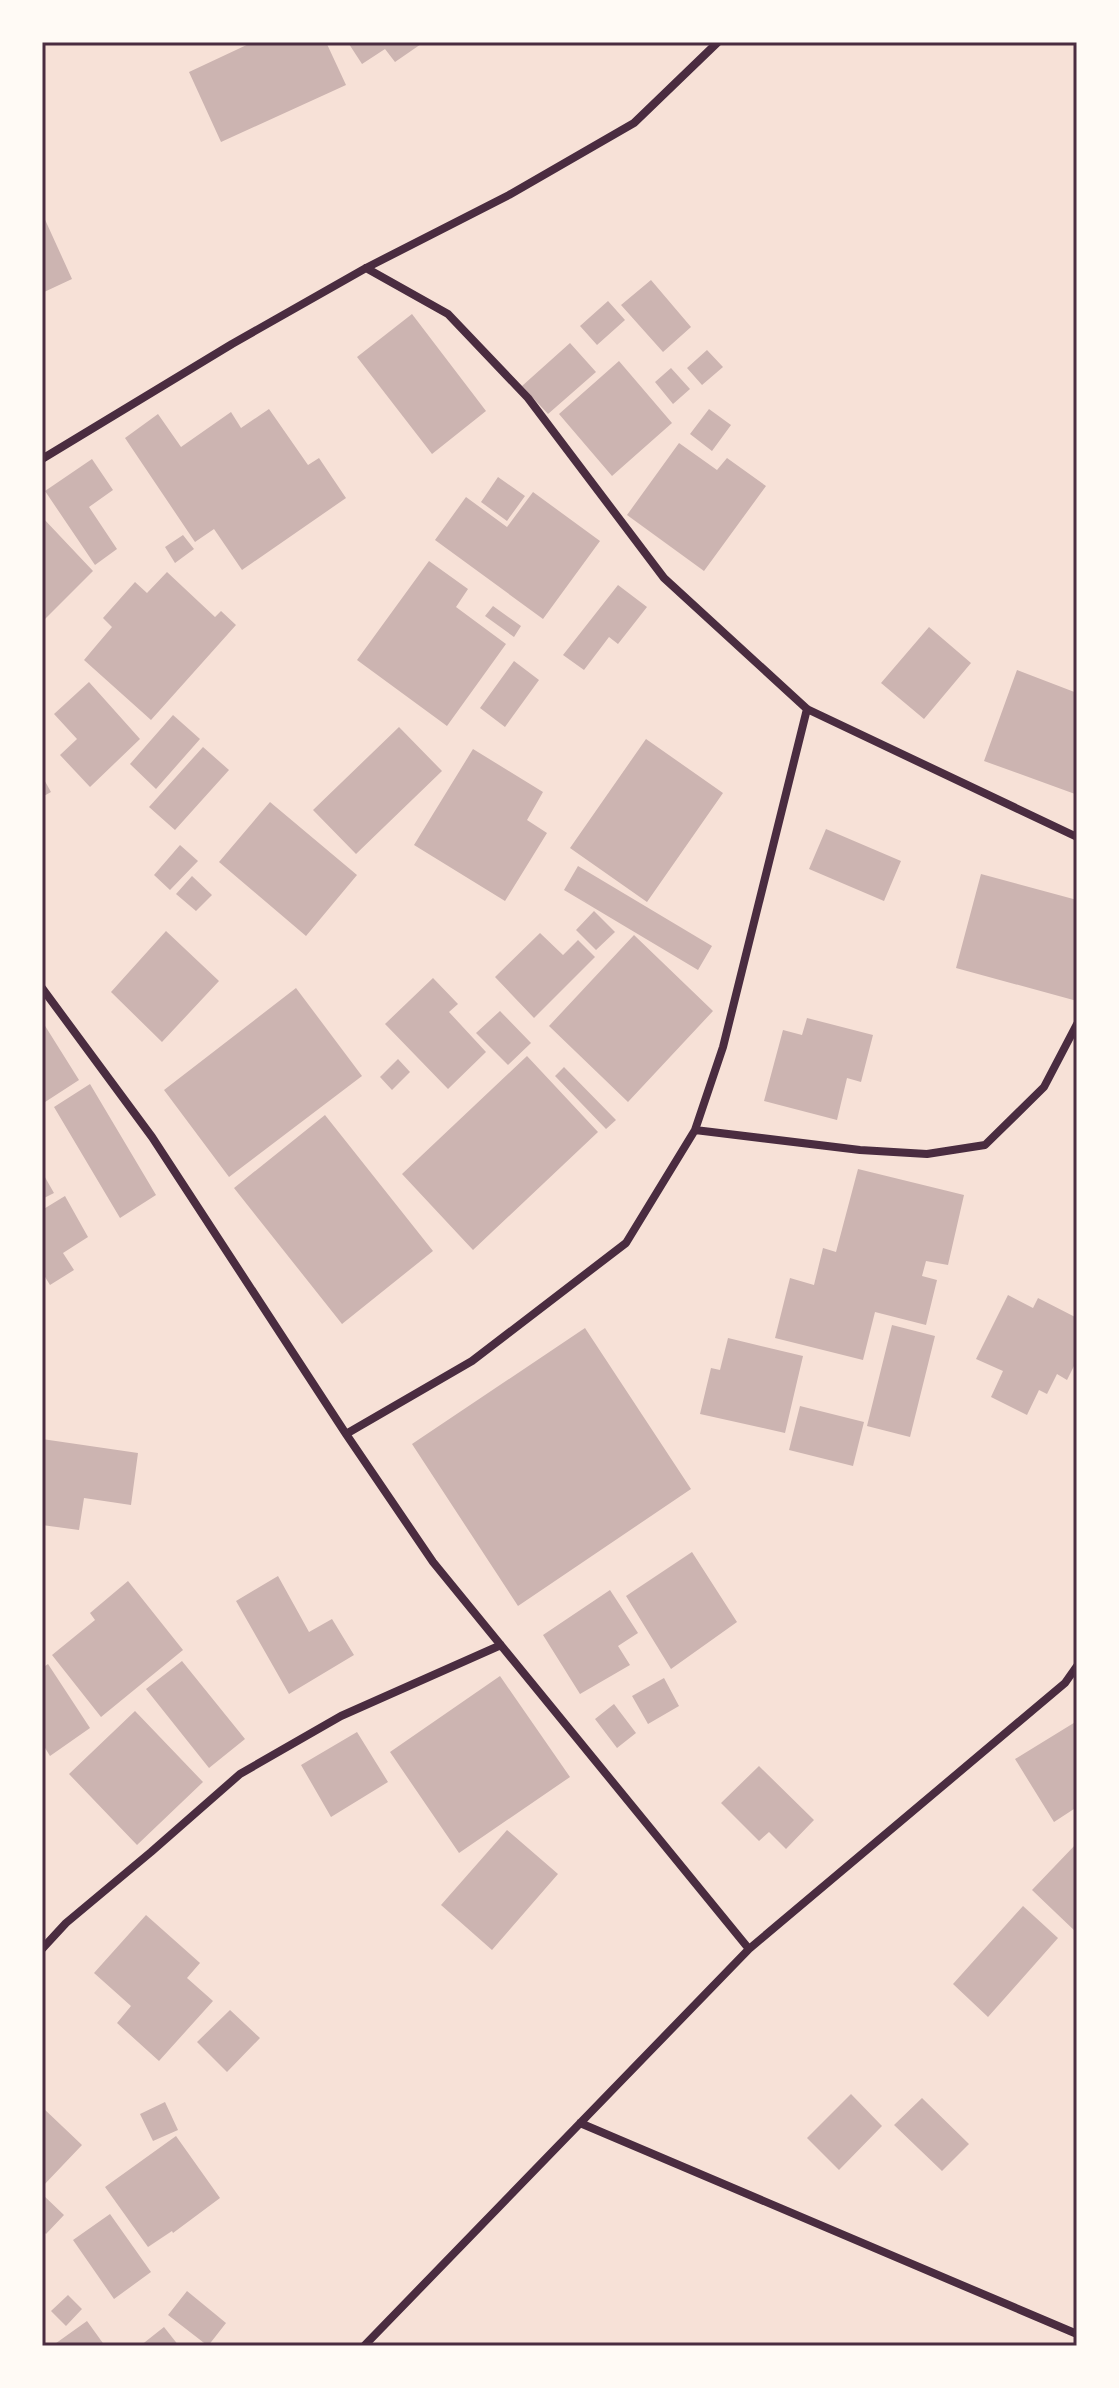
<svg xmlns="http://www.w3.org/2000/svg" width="1119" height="2388" viewBox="0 0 1119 2388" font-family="'Varela Round',sans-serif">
<rect width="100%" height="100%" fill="#f7e1d7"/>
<path fill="#ccb4b1" d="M 253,42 L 326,42 L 346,85 L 221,142 L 189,72 Z
M 353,42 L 424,42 L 395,62 L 385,49 L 362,64 L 349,44 Z
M 42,213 L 72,279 L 42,293 Z
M 651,280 L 691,327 L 663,352 L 621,305 Z
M 608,301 L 625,320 L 597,345 L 580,326 Z
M 412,314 L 486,411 L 432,454 L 357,357 Z
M 570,343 L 596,372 L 548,414 L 522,386 Z
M 707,350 L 723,367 L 702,385 L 687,368 Z
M 619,361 L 672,423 L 612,476 L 559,414 Z
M 671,368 L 690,389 L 673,404 L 655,382 Z
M 269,409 L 308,465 L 319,458 L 346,498 L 242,570 L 214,529 L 195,542 L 125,438 L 158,414 L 181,447 L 231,412 L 241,428 Z
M 709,409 L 731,425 L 712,451 L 690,434 Z
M 679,443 L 717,470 L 727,458 L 766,486 L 704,571 L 627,515 Z
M 92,459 L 113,490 L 89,507 L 117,549 L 95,565 L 45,491 Z
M 498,477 L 525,496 L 507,521 L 481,502 Z
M 533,492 L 600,541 L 543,619 L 435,540 L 466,497 L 507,527 Z
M 42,517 L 93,571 L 42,622 Z
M 183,535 L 194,549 L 175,563 L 165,547 Z
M 429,561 L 468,589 L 456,607 L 506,644 L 447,726 L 357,660 Z
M 167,572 L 215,617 L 221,611 L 236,625 L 151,720 L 84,660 L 112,627 L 103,618 L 135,582 L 147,593 Z
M 618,585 L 647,607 L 618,644 L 609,637 L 584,670 L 563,655 Z
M 493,606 L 521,626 L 514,637 L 485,616 Z
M 929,627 L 971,663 L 924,719 L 881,683 Z
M 514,661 L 539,680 L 505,727 L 480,708 Z
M 1017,670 L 1077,693 L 1077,789 L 1075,794 L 984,761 Z
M 89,682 L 140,739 L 90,787 L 60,755 L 77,739 L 54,714 Z
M 173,715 L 200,739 L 156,789 L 130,764 Z
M 399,727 L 442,771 L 356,854 L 313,810 Z
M 646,739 L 723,793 L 647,902 L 570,848 Z
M 203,747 L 229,770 L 175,830 L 149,807 Z
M 473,749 L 543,792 L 527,820 L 547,833 L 505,901 L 414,845 Z
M 42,776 L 51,792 L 42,797 Z
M 270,802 L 357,875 L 306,936 L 219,862 Z
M 826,829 L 901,861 L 884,901 L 809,869 Z
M 180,845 L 198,861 L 170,890 L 154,875 Z
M 578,866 L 712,946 L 698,970 L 564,890 Z
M 981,874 L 1077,900 L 1077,1001 L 956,968 Z
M 192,876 L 212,895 L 196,911 L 176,894 Z
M 594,911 L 615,932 L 596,950 L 576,930 Z
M 166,931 L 219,981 L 162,1042 L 111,992 Z
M 540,933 L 563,955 L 578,940 L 595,957 L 534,1018 L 495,977 Z
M 634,935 L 713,1011 L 628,1102 L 549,1026 Z
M 433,978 L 458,1004 L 449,1012 L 486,1052 L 448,1089 L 385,1024 Z
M 296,988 L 362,1076 L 229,1177 L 164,1090 Z
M 500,1011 L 531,1043 L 508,1065 L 476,1033 Z
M 807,1018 L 873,1035 L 861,1082 L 847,1078 L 837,1120 L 764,1101 L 783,1030 L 802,1035 Z
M 42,1021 L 79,1080 L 42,1104 Z
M 527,1056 L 598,1132 L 473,1250 L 402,1174 Z
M 398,1059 L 410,1072 L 392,1090 L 380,1077 Z
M 564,1067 L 616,1120 L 606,1129 L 555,1076 Z
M 90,1084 L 156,1195 L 120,1218 L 54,1107 Z
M 325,1115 L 433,1251 L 342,1324 L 234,1188 Z
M 858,1169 L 964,1195 L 948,1265 L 926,1261 L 922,1276 L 937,1280 L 926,1325 L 875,1312 L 863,1360 L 775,1338 L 790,1278 L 814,1285 L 823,1248 L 836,1252 Z
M 42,1172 L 54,1193 L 42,1199 Z
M 65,1196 L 88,1237 L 63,1253 L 74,1270 L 50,1285 L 42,1272 L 42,1210 Z
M 1008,1295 L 1033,1308 L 1038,1298 L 1077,1318 L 1077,1360 L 1067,1380 L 1057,1374 L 1047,1394 L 1039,1390 L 1027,1415 L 991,1397 L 1003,1371 L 976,1359 Z
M 892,1325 L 935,1336 L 910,1437 L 867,1426 Z
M 585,1328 L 691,1489 L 518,1606 L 412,1444 Z
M 728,1338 L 803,1356 L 785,1433 L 700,1414 L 711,1368 L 720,1370 Z
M 800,1406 L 864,1422 L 853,1466 L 789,1450 Z
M 42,1439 L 138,1453 L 131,1505 L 84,1498 L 79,1530 L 42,1525 Z
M 692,1552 L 737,1622 L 671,1669 L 626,1596 Z
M 278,1576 L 309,1632 L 332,1619 L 354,1655 L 289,1694 L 236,1601 Z
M 128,1581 L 183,1650 L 101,1717 L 52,1655 L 95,1620 L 90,1613 Z
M 610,1590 L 638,1633 L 618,1646 L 630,1665 L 580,1694 L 543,1635 Z
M 182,1661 L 245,1739 L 209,1768 L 146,1689 Z
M 48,1664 L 90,1728 L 50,1756 L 42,1743 L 42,1668 Z
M 500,1676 L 570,1777 L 459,1853 L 390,1752 Z
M 664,1678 L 679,1706 L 648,1724 L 632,1696 Z
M 614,1704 L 636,1733 L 617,1748 L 595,1719 Z
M 135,1711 L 203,1782 L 137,1845 L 69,1774 Z
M 1077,1721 L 1077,1807 L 1054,1822 L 1015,1759 Z
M 357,1732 L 388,1782 L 331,1817 L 301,1765 Z
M 759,1766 L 814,1820 L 786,1849 L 769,1832 L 759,1841 L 721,1803 Z
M 507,1830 L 558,1874 L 492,1950 L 441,1905 Z
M 1077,1843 L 1077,1933 L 1032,1890 Z
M 1023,1906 L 1058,1938 L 988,2017 L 953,1984 Z
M 146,1915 L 200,1963 L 187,1978 L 213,2001 L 159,2061 L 117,2023 L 131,2006 L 94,1973 Z
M 230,2010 L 260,2038 L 227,2072 L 197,2042 Z
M 851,2094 L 882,2126 L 839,2170 L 807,2138 Z
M 922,2098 L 969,2144 L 942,2171 L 894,2125 Z
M 165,2102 L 178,2130 L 153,2141 L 140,2114 Z
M 42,2107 L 82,2145 L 42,2187 Z
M 176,2136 L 220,2198 L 173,2233 L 172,2231 L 148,2247 L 105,2187 Z
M 42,2194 L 64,2215 L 46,2234 L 42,2230 Z
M 110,2214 L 151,2272 L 114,2299 L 73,2240 Z
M 187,2291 L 226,2323 L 208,2346 L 168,2315 Z
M 68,2295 L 82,2309 L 66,2326 L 51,2311 Z
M 87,2321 L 105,2346 L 52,2346 Z
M 164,2327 L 179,2346 L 140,2346 Z"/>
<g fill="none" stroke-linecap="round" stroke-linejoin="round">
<path stroke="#4a2c40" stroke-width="8" d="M 366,268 L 448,314 L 528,398 L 664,578 L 807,709 L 1077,837
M 42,459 L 232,344 L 366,268 L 509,195 L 634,123 L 718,42
M 42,988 L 152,1137 L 346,1434 L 433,1562 L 749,1949
M 695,1130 L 860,1150 L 927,1154 L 985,1145 L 1044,1087 L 1077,1024
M 346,1434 L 472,1361 L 626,1243 L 695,1130 L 723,1047 L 807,709
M 42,1949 L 66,1923 L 151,1852 L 240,1774 L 341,1716 L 501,1645
M 580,2123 L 1077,2334
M 364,2346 L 749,1949 L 1065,1683 L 1077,1666"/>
</g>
<rect width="1119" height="2388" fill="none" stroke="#fffaf5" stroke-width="88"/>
<rect x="44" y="44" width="1031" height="2300" fill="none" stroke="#4a2c40" stroke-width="3"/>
</svg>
